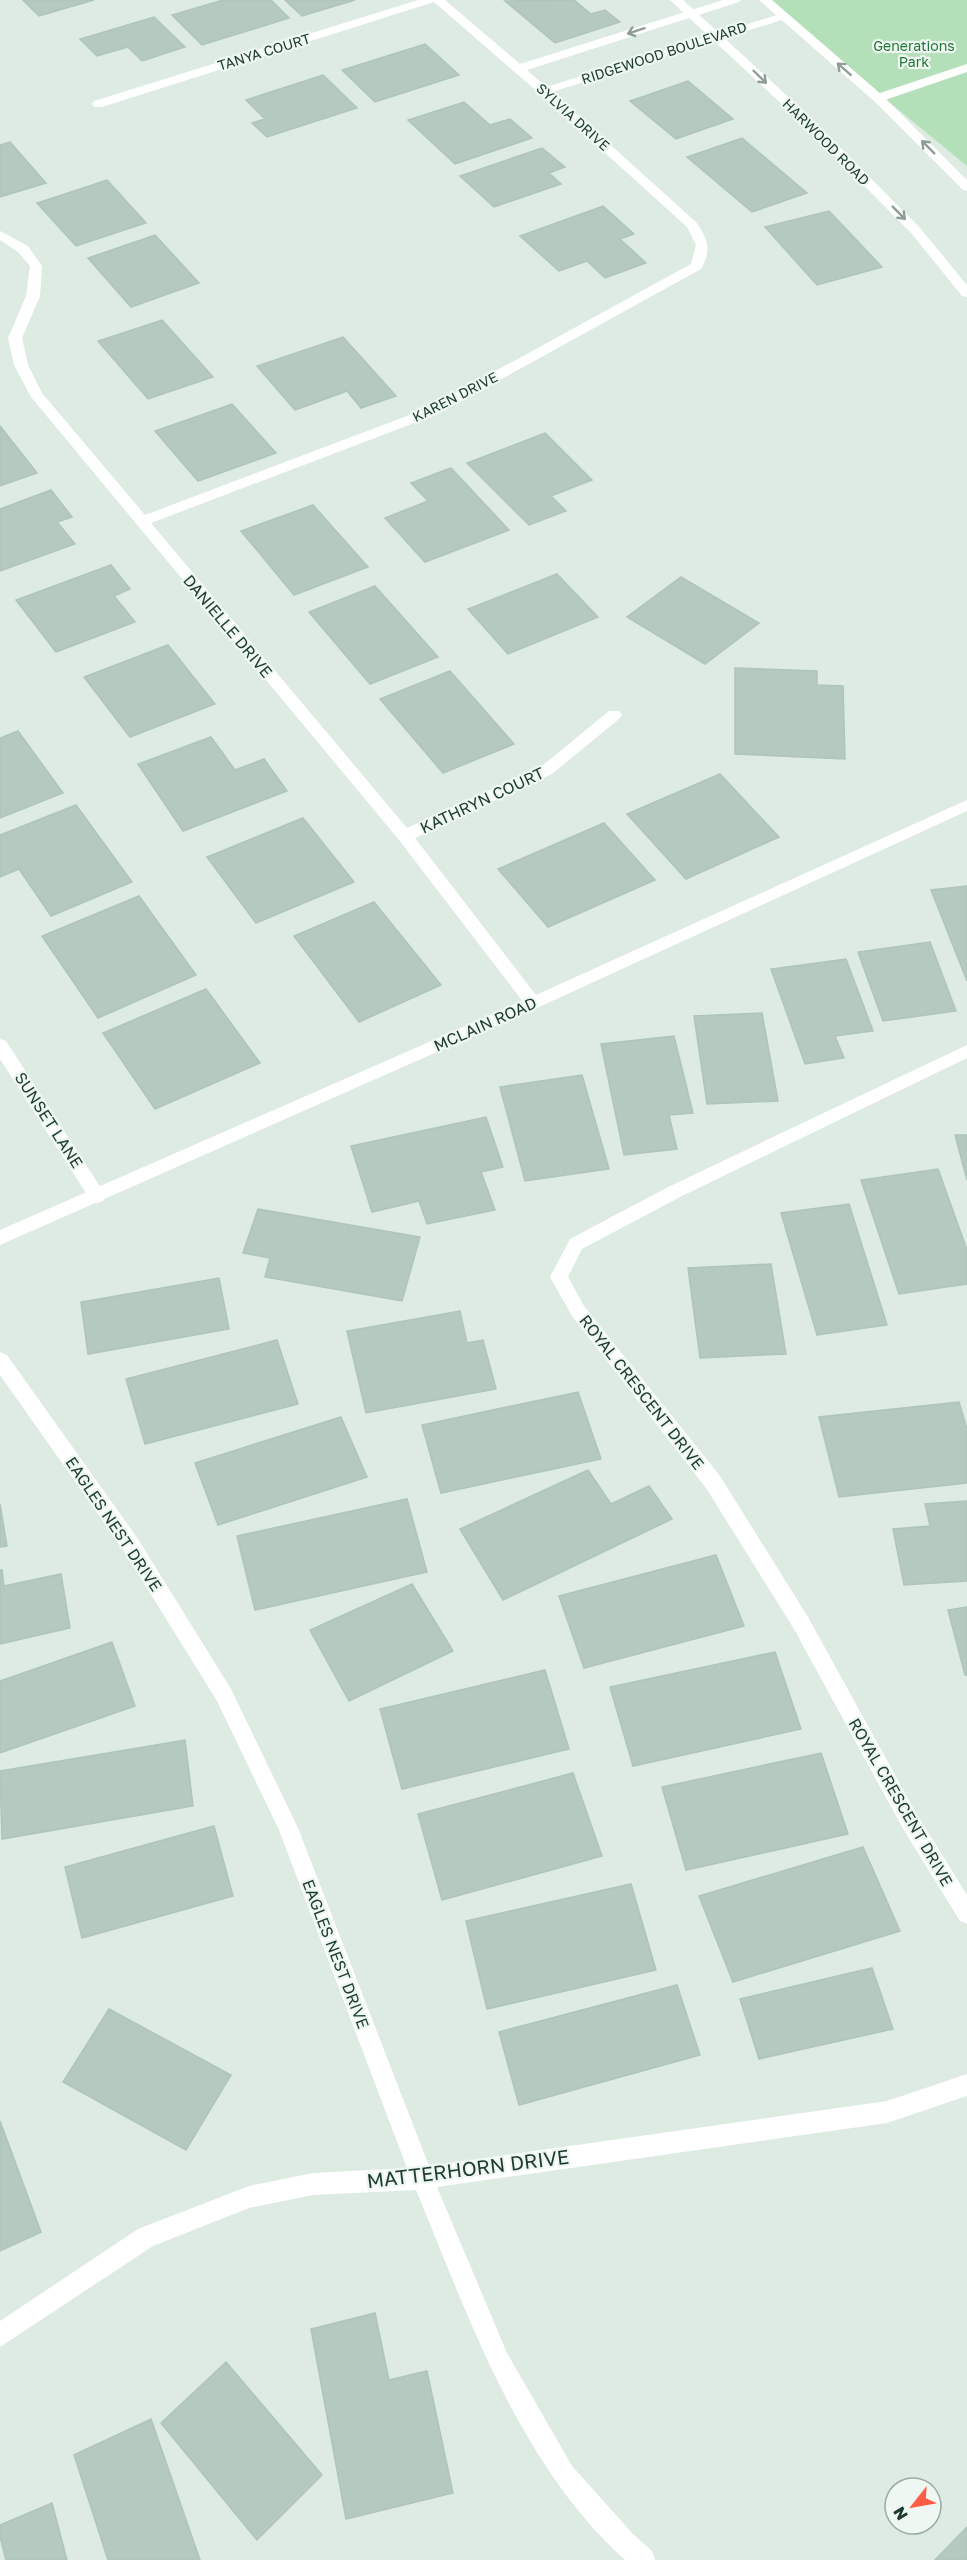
<svg xmlns="http://www.w3.org/2000/svg" width="967" height="2560" viewBox="0 0 967 2560" font-family="'Golos Text',sans-serif">
<rect width="100%" height="100%" fill="#ddebe3"/>
<path fill="#b3dfb9" d="M 765,0 L 967,0 L 967,166 Z"/>
<path fill="#b5c9be" stroke="#afc5b9" stroke-width="1.5" d="M 23,0 L 94,0 L 39,16 Z
M 223,0 L 271,0 L 289,18 L 202,45 L 172,15 Z
M 285,0 L 355,0 L 302,16 Z
M 574,0 L 591,14 L 605,10 L 620,22 L 555,43 L 505,1 Z
M 154,17 L 185,47 L 142,61 L 128,47 L 97,56 L 80,39 Z
M 425,44 L 459,75 L 375,102 L 342,70 Z
M 323,75 L 357,108 L 267,137 L 252,123 L 265,119 L 246,100 Z
M 688,81 L 733,119 L 676,139 L 630,101 Z
M 464,102 L 490,125 L 510,119 L 532,138 L 455,164 L 408,120 Z
M 742,138 L 807,193 L 752,212 L 687,157 Z
M 10,142 L 46,183 L 0,197 L 0,145 Z
M 542,148 L 565,167 L 549,173 L 561,184 L 494,207 L 460,176 Z
M 107,180 L 146,223 L 76,246 L 37,203 Z
M 603,206 L 634,234 L 620,239 L 646,263 L 605,278 L 587,261 L 559,271 L 520,236 Z
M 829,211 L 882,267 L 817,285 L 765,227 Z
M 155,235 L 199,283 L 131,307 L 88,258 Z
M 162,320 L 213,377 L 148,399 L 98,341 Z
M 343,337 L 396,396 L 361,408 L 347,391 L 295,410 L 257,366 Z
M 232,404 L 276,453 L 198,481 L 155,431 Z
M 0,426 L 37,473 L 0,486 Z
M 545,433 L 592,480 L 551,496 L 566,511 L 529,525 L 467,463 Z
M 451,468 L 509,530 L 425,562 L 385,518 L 428,501 L 411,483 Z
M 51,490 L 72,517 L 57,522 L 75,544 L 0,571 L 0,509 Z
M 313,505 L 368,567 L 294,595 L 241,531 Z
M 111,565 L 130,589 L 114,596 L 135,622 L 56,652 L 16,600 Z
M 557,574 L 598,617 L 508,654 L 468,609 Z
M 681,577 L 759,623 L 705,664 L 627,617 Z
M 375,586 L 438,657 L 370,684 L 309,612 Z
M 168,645 L 215,704 L 130,737 L 84,677 Z
M 735,668 L 817,671 L 817,685 L 843,686 L 845,759 L 735,754 Z
M 450,671 L 514,744 L 443,773 L 380,699 Z
M 18,731 L 63,793 L 0,818 L 0,738 Z
M 211,737 L 235,770 L 264,759 L 287,791 L 183,831 L 138,764 Z
M 720,774 L 779,837 L 686,879 L 627,814 Z
M 76,805 L 132,882 L 51,916 L 19,869 L 0,877 L 0,835 Z
M 303,818 L 354,882 L 256,923 L 207,857 Z
M 604,823 L 655,880 L 548,927 L 498,869 Z
M 967,886 L 967,981 L 931,890 Z
M 139,896 L 196,975 L 98,1018 L 42,936 Z
M 374,902 L 441,985 L 359,1022 L 294,936 Z
M 930,942 L 956,1011 L 883,1021 L 858,952 Z
M 846,959 L 873,1031 L 835,1036 L 844,1058 L 805,1064 L 771,969 Z
M 206,989 L 260,1063 L 155,1109 L 103,1033 Z
M 762,1013 L 778,1101 L 707,1104 L 694,1016 Z
M 674,1036 L 693,1113 L 669,1115 L 677,1149 L 624,1155 L 601,1044 Z
M 582,1075 L 609,1169 L 525,1181 L 500,1087 Z
M 486,1117 L 503,1167 L 481,1172 L 495,1210 L 427,1224 L 419,1201 L 372,1212 L 351,1146 Z
M 955,1135 L 967,1135 L 967,1180 Z
M 938,1169 L 967,1250 L 967,1284 L 899,1294 L 861,1180 Z
M 849,1204 L 887,1325 L 817,1335 L 781,1213 Z
M 258,1209 L 420,1237 L 402,1301 L 265,1277 L 270,1258 L 243,1253 Z
M 771,1264 L 786,1354 L 700,1358 L 688,1268 Z
M 219,1278 L 229,1329 L 88,1354 L 81,1302 Z
M 460,1311 L 467,1343 L 483,1340 L 496,1389 L 366,1413 L 347,1331 Z
M 277,1340 L 298,1404 L 145,1444 L 126,1379 Z
M 578,1392 L 601,1459 L 441,1493 L 422,1425 Z
M 959,1402 L 967,1429 L 967,1483 L 839,1497 L 819,1417 Z
M 341,1417 L 367,1477 L 218,1525 L 195,1463 Z
M 588,1470 L 611,1504 L 649,1486 L 672,1519 L 503,1600 L 460,1529 Z
M 407,1499 L 427,1572 L 255,1610 L 237,1536 Z
M 967,1501 L 967,1581 L 904,1585 L 893,1529 L 930,1526 L 925,1504 Z
M 0,1504 L 7,1546 L 0,1547 Z
M 716,1555 L 744,1626 L 584,1668 L 559,1596 Z
M 0,1570 L 2,1570 L 4,1586 L 61,1574 L 70,1628 L 0,1644 Z
M 412,1584 L 453,1651 L 349,1701 L 310,1630 Z
M 967,1607 L 967,1675 L 965,1675 L 948,1610 Z
M 112,1642 L 135,1706 L 0,1753 L 0,1681 Z
M 775,1652 L 801,1729 L 633,1766 L 610,1687 Z
M 545,1670 L 569,1749 L 402,1789 L 380,1709 Z
M 185,1740 L 193,1806 L 2,1839 L 0,1771 Z
M 821,1753 L 848,1834 L 686,1870 L 662,1787 Z
M 573,1773 L 602,1856 L 442,1900 L 418,1814 Z
M 214,1826 L 233,1896 L 82,1938 L 65,1867 Z
M 863,1847 L 900,1931 L 733,1982 L 699,1896 Z
M 631,1884 L 656,1970 L 487,2009 L 466,1921 Z
M 872,1968 L 893,2029 L 759,2059 L 740,1999 Z
M 677,1985 L 700,2055 L 519,2105 L 499,2032 Z
M 109,2009 L 231,2075 L 186,2150 L 63,2082 Z
M 0,2121 L 41,2232 L 0,2251 Z
M 375,2313 L 389,2380 L 427,2371 L 453,2493 L 346,2519 L 311,2329 Z
M 226,2362 L 322,2475 L 257,2540 L 161,2423 Z
M 151,2419 L 200,2560 L 108,2560 L 74,2455 Z
M 52,2503 L 67,2560 L 6,2560 L 0,2537 L 0,2525 Z
M 967,2527 L 967,2560 L 935,2560 Z"/>
<g fill="none" stroke-linecap="round" stroke-linejoin="round">
<path fill="#fff" fill-rule="evenodd" d="M 967,64 L 967,72 L 882,101 L 874,101 L 872,98 L 874,95 Z"/>
<path fill="#fff" fill-rule="evenodd" d="M 418,0 L 445,0 L 520,64 L 723,0 L 741,0 L 739,2 L 527,70 L 546,87 L 780,14 L 788,14 L 790,16 L 788,18 L 552,92 L 696,222 C 708,239 712,250 701,269 L 438,414 L 151,523 L 407,828 L 542,766 L 609,711 L 619,711 L 622,715 L 619,719 L 552,774 L 415,838 L 539,999 L 541,1003 L 539,1007 L 533,1009 L 527,1007 L 399,840 L 31,397 L 14,365 L 8,338 L 26,296 L 30,266 L 18,252 L 0,240 L 0,231 L 28,246 L 42,266 L 40,296 L 22,338 L 28,365 L 42,393 L 145,515 L 428,408 L 691,264 L 696,245 L 687,227 L 540,94 L 434,2 L 102,107 L 94,107 L 92,104 L 94,101 Z
M 0,1039 L 6,1041 L 103,1191 L 106,1196 L 103,1201 L 97,1203 L 91,1201 L 0,1059 Z
M 967,1045 L 967,1058 L 680,1197 L 582,1249 L 568,1277 L 584,1306 L 720,1476 L 808,1617 L 916,1813 L 967,1895 L 967,1924 L 960,1921 L 902,1827 L 794,1629 L 706,1488 L 572,1316 L 550,1277 L 570,1239 L 668,1187 Z
M 0,1352 L 7,1355 L 138,1539 L 231,1689 L 298,1828 L 429,2166 L 887,2101 L 967,2074 L 967,2096 L 887,2123 L 437,2187 L 507,2353 L 572,2466 L 632,2533 L 652,2551 L 655,2560 L 625,2560 C 519,2464 469,2318 416,2190 L 313,2195 L 249,2208 L 153,2246 L 0,2347 L 0,2321 L 138,2229 L 249,2186 L 313,2173 L 407,2168 L 279,1830 L 217,1701 L 124,1551 L 0,1375 Z"/>
<path fill="#fff" fill-rule="evenodd" d="M 967,800 L 967,811 L 539,1007 L 0,1245 L 0,1230 L 527,999 Z"/>
<path fill="#fff" fill-rule="evenodd" d="M 670,0 L 683,0 L 808,115 L 920,228 L 967,285 L 967,297 L 962,296 L 912,234 L 800,121 Z
M 759,0 L 772,0 L 882,95 L 967,180 L 967,191 L 963,190 L 874,101 Z"/>
</g>
<defs><path id="oneway-shaft" d="M-6 0H5M1.5-3L5.5 0L1.5 3" fill="none" stroke-width="1.6" stroke-linecap="round" stroke-linejoin="round" transform="scale(1.5)"/></defs>
<g stroke="#8e9e97">
<use href="#oneway-shaft" transform="translate(636 31) rotate(162)"/>
<use href="#oneway-shaft" transform="translate(844 69) rotate(-139)"/>
<use href="#oneway-shaft" transform="translate(760 77) rotate(44)"/>
<use href="#oneway-shaft" transform="translate(928 147) rotate(-135)"/>
<use href="#oneway-shaft" transform="translate(899 213) rotate(45)"/>
</g>
<g text-anchor="middle" stroke-width="4.5" stroke-linejoin="round" paint-order="stroke">
<g font-size="14" fill="#237738" stroke="#eef7f1">
<text x="914" y="51">Generations<tspan x="914" dy="16">Park</tspan></text>
</g>
<g font-size="14" fill="#1d3c2f" stroke="#eef7f1">
<text transform="translate(264 52) rotate(-17)" y="5">TANYA COURT</text>
<text transform="translate(664 53) rotate(-18)" y="5">RIDGEWOOD BOULEVARD</text>
<text transform="translate(573 117) rotate(42)" y="5">SYLVIA DRIVE</text>
<text transform="translate(826 142) rotate(45)" y="5">HARWOOD ROAD</text>
<text transform="translate(455 397) rotate(-27)" y="5">KAREN DRIVE</text>
</g>
<g font-size="16" fill="#1d3c2f" stroke="#eef7f1">
<text transform="translate(228 626) rotate(50)" y="6">DANIELLE DRIVE</text>
<text transform="translate(482 800) rotate(-25)" y="6">KATHRYN COURT</text>
<text transform="translate(485 1024) rotate(-24)" y="6">MCLAIN ROAD</text>
<text transform="translate(49 1120) rotate(57)" y="6">SUNSET LANE</text>
<text transform="translate(642 1392) rotate(52)" y="6">ROYAL CRESCENT DRIVE</text>
<text transform="translate(114 1524) rotate(56)" y="6">EAGLES NEST DRIVE</text>
<text transform="translate(901 1802) rotate(60)" y="6">ROYAL CRESCENT DRIVE</text>
<text transform="translate(336 1954) rotate(69)" y="6">EAGLES NEST DRIVE</text>
</g>
<g font-size="20" fill="#1d3c2f" stroke="#eef7f1">
<text transform="translate(468 2169) rotate(-7)" y="7">MATTERHORN DRIVE</text>
</g>
</g>
<g transform="translate(913 2506) rotate(239)"><circle r="28" fill="#eef7f1" stroke="#9aaca3" stroke-width="1.5"/>
<path d="M0-4.5L10 22L0 15L-10 22Z" fill="#ff5b47"/>
<text y="-9" font-size="16" font-weight="bold" text-anchor="middle" fill="#1d3c2f">N</text>
</g>
</svg>
